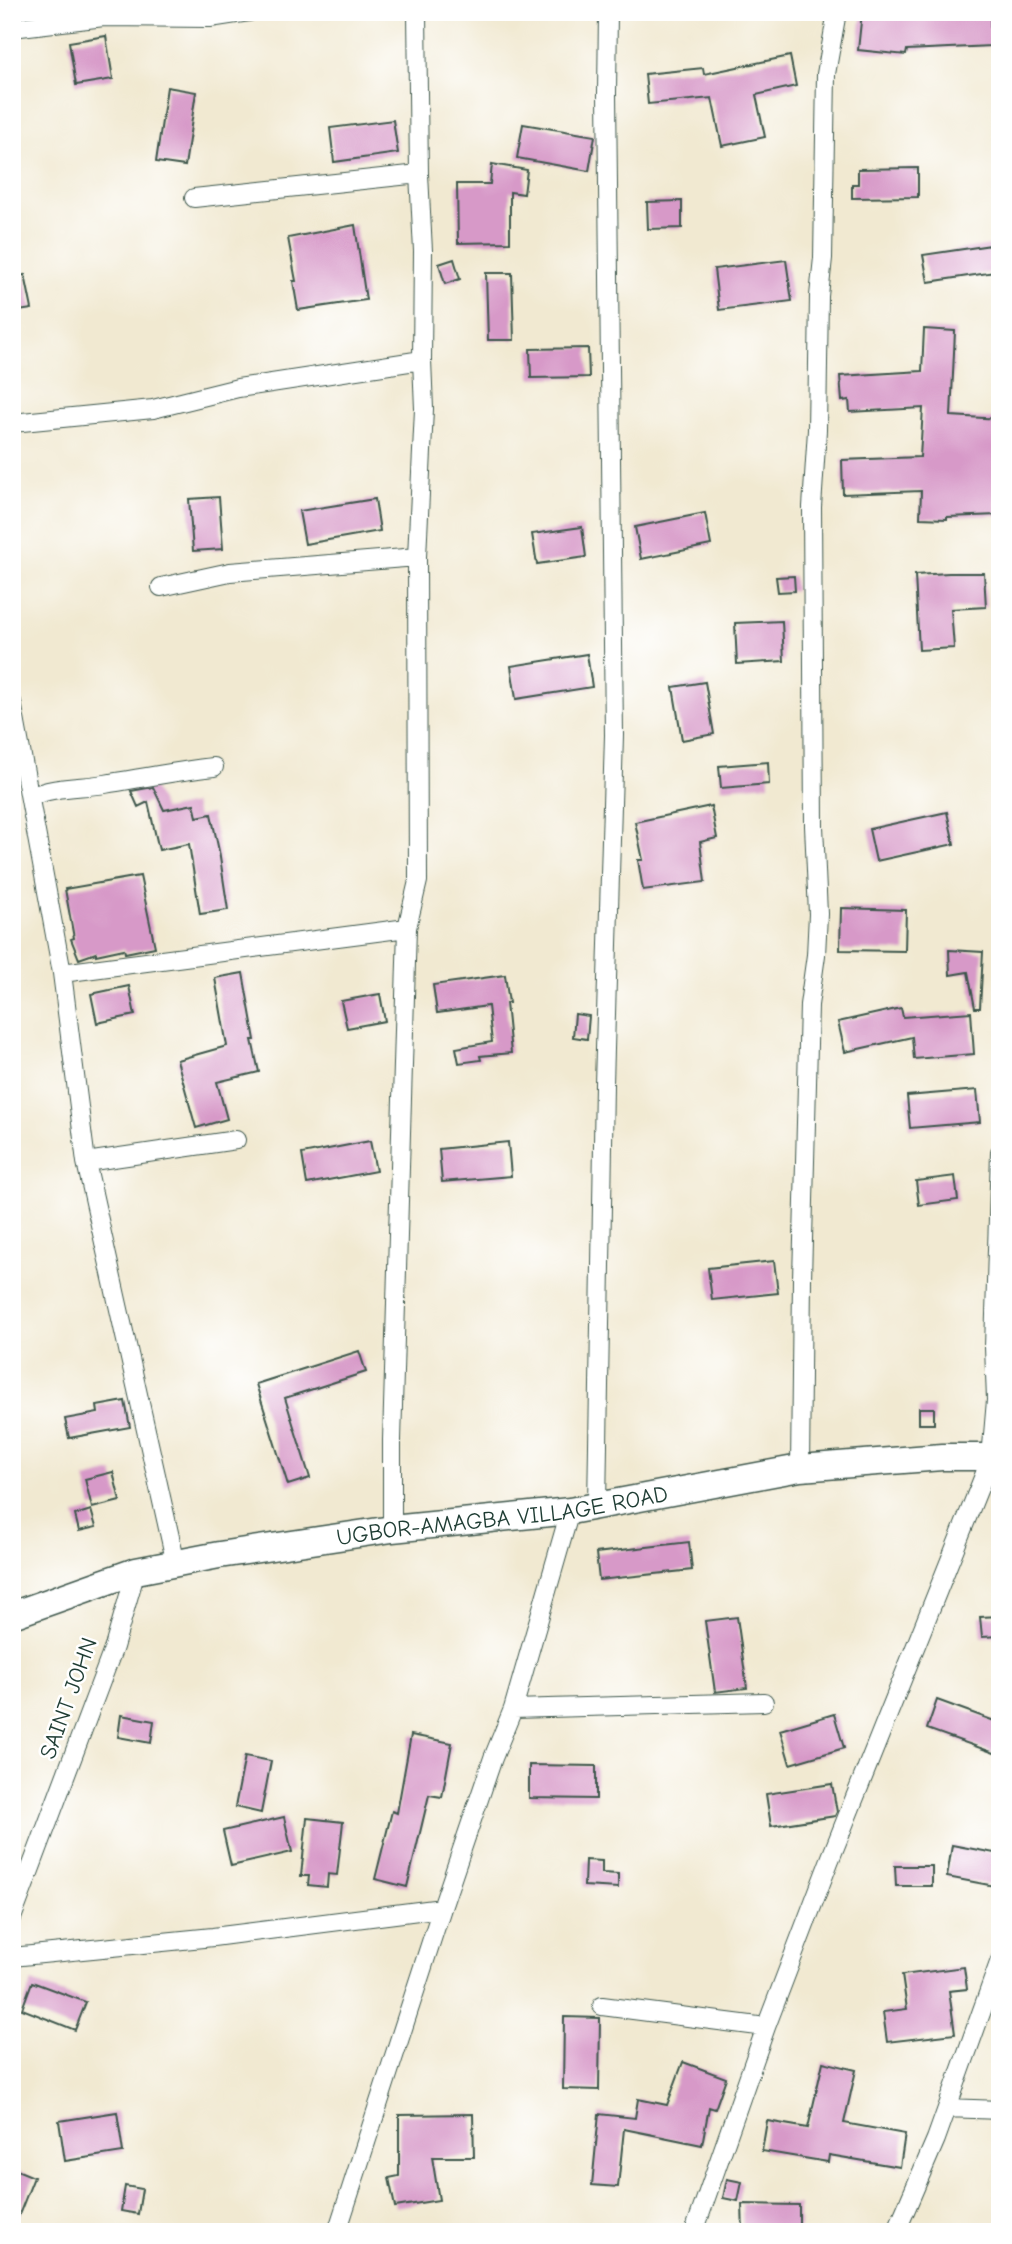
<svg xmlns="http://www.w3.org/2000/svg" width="1012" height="2244" viewBox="0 0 1012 2244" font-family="'Comic Neue',sans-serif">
<rect width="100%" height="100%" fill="#fff"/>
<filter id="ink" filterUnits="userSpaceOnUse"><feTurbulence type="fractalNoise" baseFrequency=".0143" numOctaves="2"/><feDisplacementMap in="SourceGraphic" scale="14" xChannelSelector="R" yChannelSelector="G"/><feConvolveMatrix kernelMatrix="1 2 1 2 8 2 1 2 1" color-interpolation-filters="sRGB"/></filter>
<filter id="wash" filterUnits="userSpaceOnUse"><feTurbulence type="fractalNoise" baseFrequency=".00686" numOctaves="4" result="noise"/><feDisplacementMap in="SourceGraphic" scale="28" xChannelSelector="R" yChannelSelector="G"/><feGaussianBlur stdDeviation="1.57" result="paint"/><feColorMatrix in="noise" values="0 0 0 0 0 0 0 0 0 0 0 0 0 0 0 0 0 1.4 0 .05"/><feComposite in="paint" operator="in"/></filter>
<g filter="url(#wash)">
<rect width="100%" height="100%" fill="#f1e9d1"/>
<g id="blocks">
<path fill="#d799c8" d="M 862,12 L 896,12 L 925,15 L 990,13 L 991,46 L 907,50 L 906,55 L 858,50 Z
M 106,36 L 113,79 L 76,85 L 69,42 Z
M 790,56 L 796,86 L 756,95 L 765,137 L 722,146 L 712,98 L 648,104 L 645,74 L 703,68 L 704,74 Z
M 167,87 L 196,92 L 185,166 L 156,162 Z
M 393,120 L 398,153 L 334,162 L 330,128 Z
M 523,124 L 595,136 L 589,171 L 517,158 Z
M 492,164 L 527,170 L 524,194 L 510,192 L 510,242 L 458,243 L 457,184 L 490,184 Z
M 918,168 L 918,197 L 852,198 L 852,184 L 858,184 L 858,169 Z
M 682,201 L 682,228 L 648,229 L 647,202 Z
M 355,225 L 366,300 L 298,310 L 293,281 L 296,281 L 288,238 Z
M 991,245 L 995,272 L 928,282 L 923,255 Z
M 454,259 L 460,279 L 445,284 L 439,264 Z
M 786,260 L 792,301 L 719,310 L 714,269 Z
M 486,273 L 512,273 L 514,340 L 488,340 Z
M 25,275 L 32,309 L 12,312 L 12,277 Z
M 924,329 L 955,331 L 951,416 L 1000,419 L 996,499 L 998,515 L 947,517 L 947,519 L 920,518 L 921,491 L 843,494 L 842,460 L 920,457 L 923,408 L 850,412 L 849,400 L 842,401 L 840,376 L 922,371 Z
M 588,348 L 589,377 L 531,378 L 530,349 Z
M 219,497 L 223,549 L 193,551 L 189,499 Z
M 375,499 L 380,531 L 305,544 L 299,511 Z
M 705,513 L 711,545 L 641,559 L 635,527 Z
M 582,527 L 586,557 L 537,564 L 532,534 Z
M 949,573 L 984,573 L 986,607 L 951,609 L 954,648 L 919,650 L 915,575 Z
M 794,576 L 795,591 L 778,592 L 776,577 Z
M 782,621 L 784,661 L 737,664 L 735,623 Z
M 587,654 L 592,687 L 516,699 L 511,666 Z
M 705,682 L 714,734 L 682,740 L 673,687 Z
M 768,762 L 769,784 L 721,788 L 719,766 Z
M 153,787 L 164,810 L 194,804 L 197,817 L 211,814 L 219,851 L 228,910 L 200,914 L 189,844 L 159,850 L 148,802 L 138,807 L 131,791 Z
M 711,806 L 717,838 L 700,842 L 705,882 L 643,890 L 638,860 L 643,860 L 635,822 Z
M 947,812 L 954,844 L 876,861 L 869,829 Z
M 140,876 L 155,947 L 125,953 L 124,949 L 96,955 L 96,953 L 79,959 L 71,939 L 74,938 L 65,889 Z
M 841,908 L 906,910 L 905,951 L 840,950 Z
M 949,950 L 983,952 L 980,1008 L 975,1008 L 968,972 L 950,975 Z
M 243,973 L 255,1040 L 252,1040 L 259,1072 L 217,1082 L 227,1119 L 196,1128 L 177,1060 L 227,1046 L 215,978 Z
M 505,975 L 509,1003 L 506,1003 L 511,1053 L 480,1056 L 481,1060 L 459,1063 L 456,1048 L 492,1042 L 488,1006 L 437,1013 L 433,985 Z
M 129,986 L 135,1015 L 97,1023 L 91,994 Z
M 380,994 L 385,1021 L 347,1028 L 341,1001 Z
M 901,1008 L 903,1017 L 971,1012 L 974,1054 L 914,1059 L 912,1037 L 845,1052 L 838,1022 Z
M 575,1014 L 589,1016 L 587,1039 L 573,1037 Z
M 977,1090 L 980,1122 L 910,1128 L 907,1096 Z
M 370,1141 L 376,1171 L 307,1184 L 302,1154 Z
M 508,1142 L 511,1176 L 442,1182 L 439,1149 Z
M 955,1176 L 958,1200 L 919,1205 L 916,1181 Z
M 774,1261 L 778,1293 L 712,1300 L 708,1268 Z
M 359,1351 L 366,1372 L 285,1398 L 310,1478 L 288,1485 L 256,1384 Z
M 125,1401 L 130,1427 L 69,1438 L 65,1419 L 98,1413 L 97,1406 Z
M 919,1408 L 934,1408 L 934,1424 L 919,1424 Z
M 113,1472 L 120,1501 L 92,1508 L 85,1479 Z
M 91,1510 L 96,1527 L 79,1531 L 75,1515 Z
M 689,1542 L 692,1570 L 599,1580 L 596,1553 Z
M 1000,1616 L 1000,1636 L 982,1637 L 980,1617 Z
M 737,1617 L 747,1688 L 715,1692 L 705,1621 Z
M 937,1700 L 1000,1723 L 1000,1755 L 927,1729 Z
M 834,1714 L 844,1748 L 790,1764 L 780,1730 Z
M 121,1715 L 154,1721 L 151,1743 L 118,1737 Z
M 411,1735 L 452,1743 L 442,1797 L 429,1795 L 407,1887 L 375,1879 L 392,1811 L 397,1813 Z
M 245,1756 L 271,1761 L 261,1813 L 235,1807 Z
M 529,1765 L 596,1766 L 596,1799 L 529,1798 Z
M 832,1784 L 837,1812 L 835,1816 L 771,1826 L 766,1794 Z
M 284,1817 L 292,1852 L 231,1866 L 223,1831 Z
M 307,1818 L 343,1822 L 337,1875 L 328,1874 L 327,1887 L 308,1885 L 309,1876 L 301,1876 Z
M 952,1845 L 1000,1854 L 1000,1887 L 947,1877 Z
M 585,1860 L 602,1861 L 602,1873 L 618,1874 L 618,1888 L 584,1886 Z
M 895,1866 L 932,1866 L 932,1886 L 896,1886 Z
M 964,1967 L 967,1989 L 949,1991 L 955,2034 L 887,2042 L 883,2012 L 907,2009 L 902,1975 Z
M 32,1982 L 86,2002 L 75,2030 L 22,2009 Z
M 564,2017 L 600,2018 L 599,2090 L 563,2089 Z
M 683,2062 L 726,2078 L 715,2109 L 709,2107 L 702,2145 L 624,2129 L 618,2187 L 592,2185 L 599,2114 L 635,2118 L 638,2099 L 667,2105 Z
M 823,2062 L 856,2070 L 844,2123 L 905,2134 L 900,2167 L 829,2155 L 828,2162 L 762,2151 L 767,2121 L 808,2128 Z
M 117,2112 L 123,2152 L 65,2161 L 59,2121 Z
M 473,2114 L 474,2157 L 432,2157 L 439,2200 L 395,2207 L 389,2178 L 399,2176 L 399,2115 Z
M 12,2168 L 34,2177 L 13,2230 L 12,2230 Z
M 727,2179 L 742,2182 L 738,2201 L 723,2198 Z
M 125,2186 L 142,2189 L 138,2214 L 121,2211 Z
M 742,2204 L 799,2205 L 799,2232 L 743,2232 Z"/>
</g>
</g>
<g filter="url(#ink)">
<use href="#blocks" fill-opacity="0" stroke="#3e574c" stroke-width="2"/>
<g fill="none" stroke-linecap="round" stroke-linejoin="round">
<defs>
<path id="street" d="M 12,28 L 104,17 L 210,18 L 249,12
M 194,198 L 419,174
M 12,423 L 153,409 L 238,388 L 422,360
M 161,587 L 230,572 L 417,557
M 12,702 L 62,973 L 86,1162 L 176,1564
M 30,797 C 53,786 81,788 105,784 C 142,778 177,771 214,767
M 62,973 L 407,928
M 86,1162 L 236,1140
M 800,1468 L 802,1279 L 809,1005 L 816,955 L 818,914 L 814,826 L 812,507 L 817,430 L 819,296 L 823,258 L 826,74 L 837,12
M 597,1506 L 604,1084 L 614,735 L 607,93 L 608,12
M 392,1529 L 392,1440 L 407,928 L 418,881 L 417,557 L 424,409 L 422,360 L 423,251 L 419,174 L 417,12
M 513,1709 L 764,1702
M 12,1918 L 114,1647 L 136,1571
M 12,1957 L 213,1937 L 442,1908
M 602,2006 L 766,2027
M 947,2108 L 1000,2110
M 337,2232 L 442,1908 L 493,1758 L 513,1709 L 570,1511
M 694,2232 L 766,2027 L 829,1862 L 991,1458 L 996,1400 L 994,1347 L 1000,1152
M 896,2232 L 936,2139 L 1000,1960"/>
<g id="secondary">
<path id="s1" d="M 12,1615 L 136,1571 L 219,1555 L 392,1529 L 570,1511 L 800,1468 L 942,1457 L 1000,1457"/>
</g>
</defs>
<use href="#street" stroke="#3e574c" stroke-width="20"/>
<use href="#secondary" stroke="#3e574c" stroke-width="29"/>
<use href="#street" stroke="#fff" stroke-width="18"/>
<use href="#secondary" stroke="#fff" stroke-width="26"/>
</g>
</g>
<g text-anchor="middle" stroke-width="5" stroke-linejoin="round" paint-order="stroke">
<g font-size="23" fill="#1f3d34" stroke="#fff">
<text dy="8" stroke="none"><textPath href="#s1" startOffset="502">UGBOR-AMAGBA VILLAGE ROAD</textPath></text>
<text transform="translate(68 1698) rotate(-70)" y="8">SAINT JOHN</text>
</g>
</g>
<rect width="1012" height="2244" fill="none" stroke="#fff" stroke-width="42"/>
</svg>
